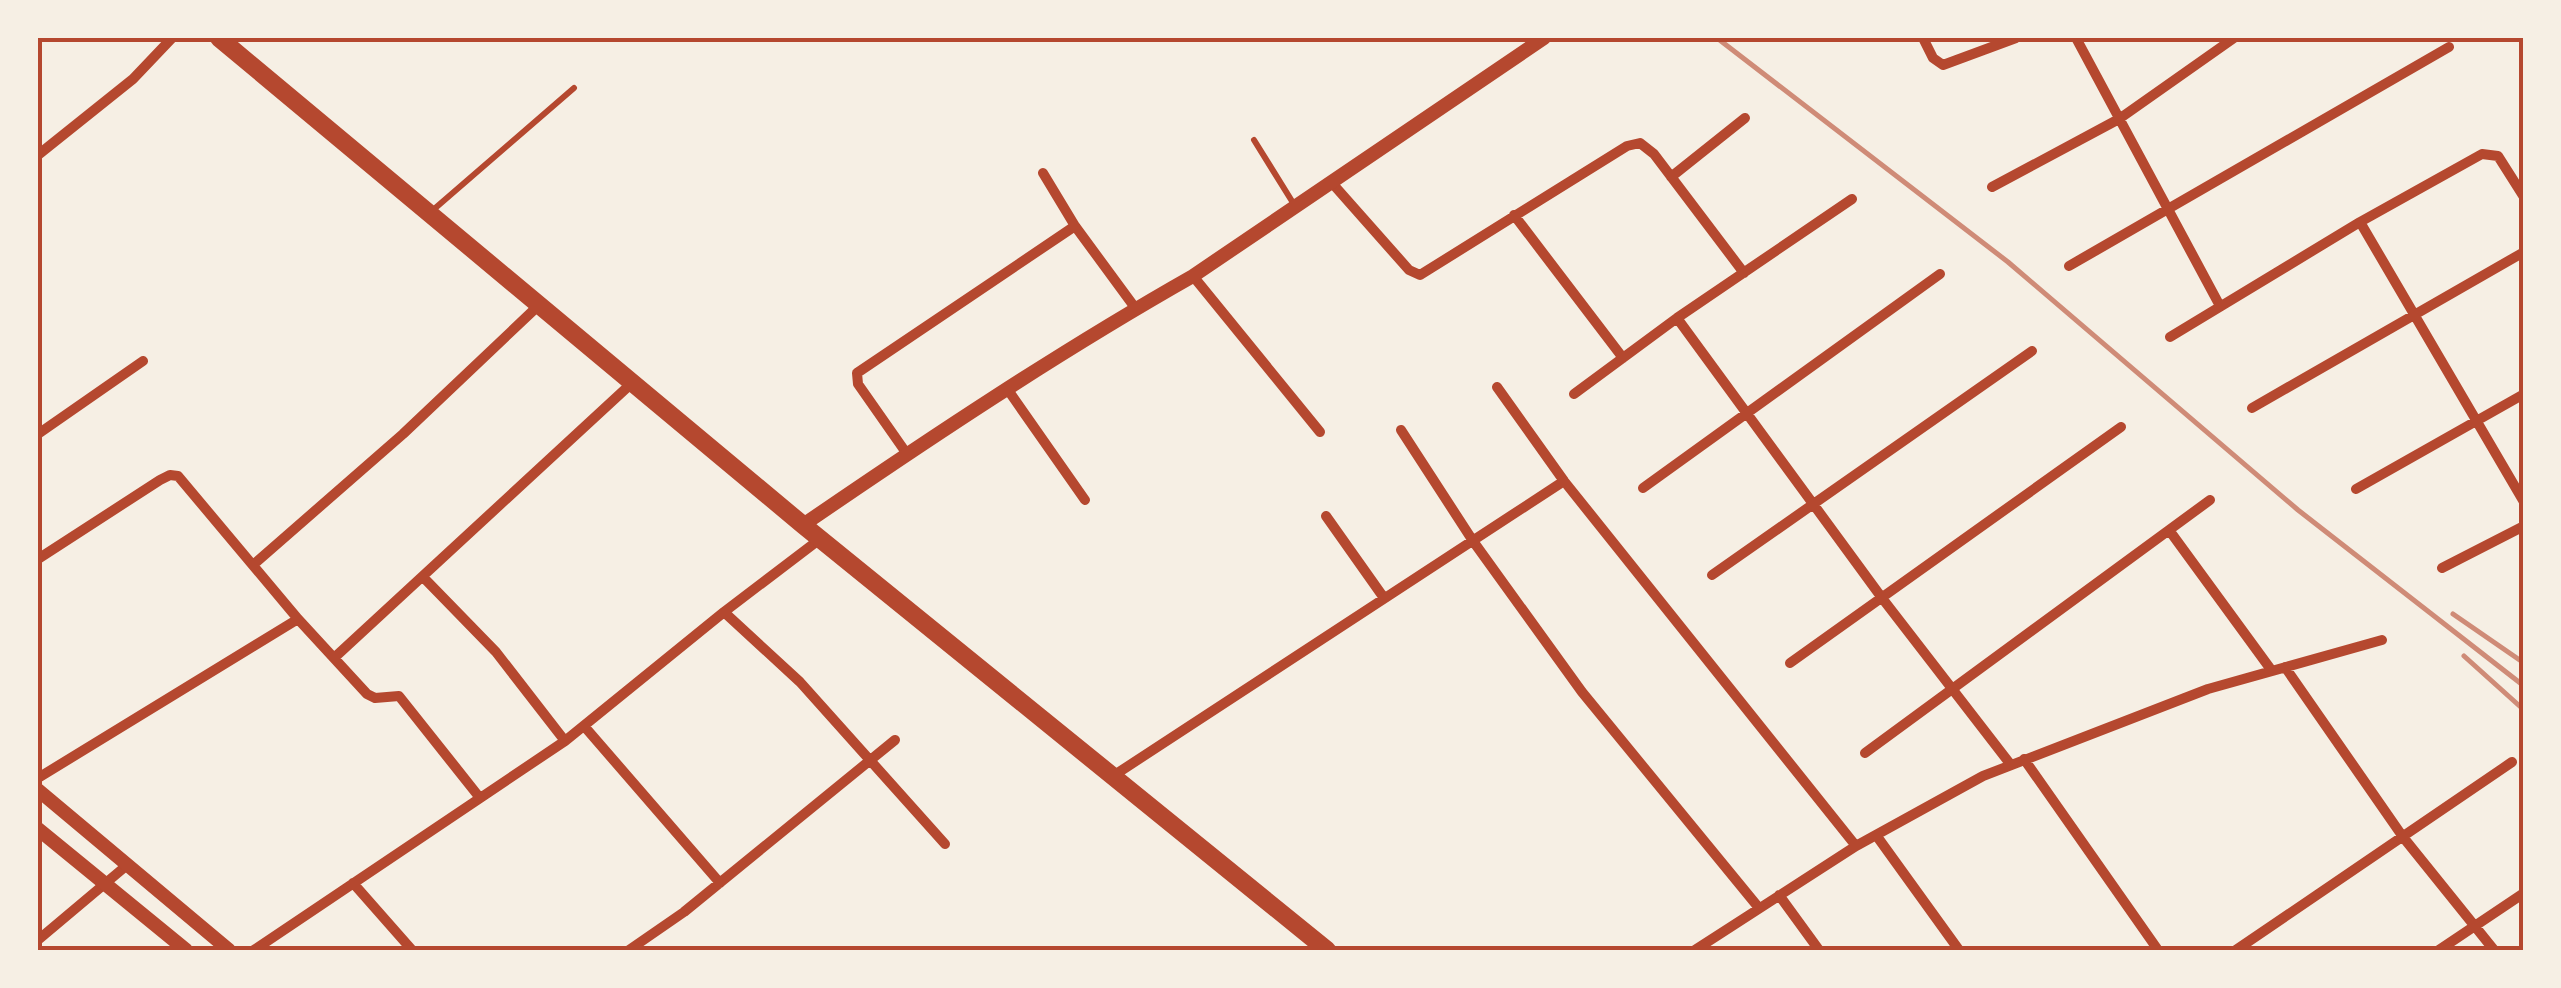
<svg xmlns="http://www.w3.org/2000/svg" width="2561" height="988" viewBox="0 0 2561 988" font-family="'Archivo Narrow',sans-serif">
<rect width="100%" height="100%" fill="#f6efe4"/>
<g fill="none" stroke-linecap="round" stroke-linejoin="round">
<path stroke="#b5482f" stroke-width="6" d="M 1254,140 L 1295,206
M 433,210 L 574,88"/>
<path stroke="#b5482f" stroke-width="10" d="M 1923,38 L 1933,58 L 1943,65 L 2016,38
M 2076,38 L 2220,306
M 38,155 L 133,79 L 172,38
M 1043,173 L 1075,226 L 1136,309
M 1671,177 L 1745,118
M 1332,183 L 1409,270 L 1420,275 L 1627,146 L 1640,143 L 1654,154 L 1744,273
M 1992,187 L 2119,119 L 2234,38
M 1514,215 L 1623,358
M 2360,222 L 2524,502
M 2069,266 L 2449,47
M 1193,276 L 1320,432
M 1677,318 L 1882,598 L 2011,765
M 2170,337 L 2360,222 L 2482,154 L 2498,156 L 2524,197
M 1497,387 L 1564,481 L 1856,846
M 1008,390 L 1085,500
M 1574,394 L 1677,318 L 1852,199
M 2252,408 L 2524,252
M 1401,430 L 1473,541 L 1582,692 L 1759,908
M 38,434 L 143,361
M 907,454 L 858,384 L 857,373 L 1075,226
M 1643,488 L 1940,274
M 2356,489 L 2524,394
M 1326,516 L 1384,598
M 2169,530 L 2272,671
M 38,559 L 160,480 L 170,475 L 178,476 L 298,619 L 367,694 L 375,698 L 399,696 L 480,798
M 253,565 L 403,434 L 538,306
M 2442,568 L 2524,526
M 1712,575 L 2032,351
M 423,577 L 496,652 L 565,741
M 724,612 L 800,682 L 945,844
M 334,658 L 633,382
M 1790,663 L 2121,427
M 2285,667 L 2403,837 L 2494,950
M 584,726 L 720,883
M 1865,753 L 2210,500
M 2024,759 L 2158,950
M 1113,776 L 1564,481
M 38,778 L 298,619
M 1876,835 L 1959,950
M 353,883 L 412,950
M 1779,895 L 1819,950
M 38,940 L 126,866
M 254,950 L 565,741 L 724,612 L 820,539
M 629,950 L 684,912 L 895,740
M 1695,950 L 1856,846 L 1983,776 L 2208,689 L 2382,640
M 2236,950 L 2512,762
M 2439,950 L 2524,893"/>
<path stroke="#b5482f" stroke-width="14" d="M 803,525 C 930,438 1059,352 1193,276 L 1544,38
M 38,790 L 229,950
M 38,829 L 186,950"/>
<path stroke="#b5482f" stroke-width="18" d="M 219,38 L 803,525 L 1327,950"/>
<path stroke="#cf8b77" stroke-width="5" d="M 1717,38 L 2008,262 L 2298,510 L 2524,686
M 2453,614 L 2524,663
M 2464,656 L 2524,710"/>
</g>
<rect width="2561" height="988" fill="none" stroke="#f6efe4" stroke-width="80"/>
<rect x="40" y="40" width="2481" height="908" fill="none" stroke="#b5482f" stroke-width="4"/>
</svg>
